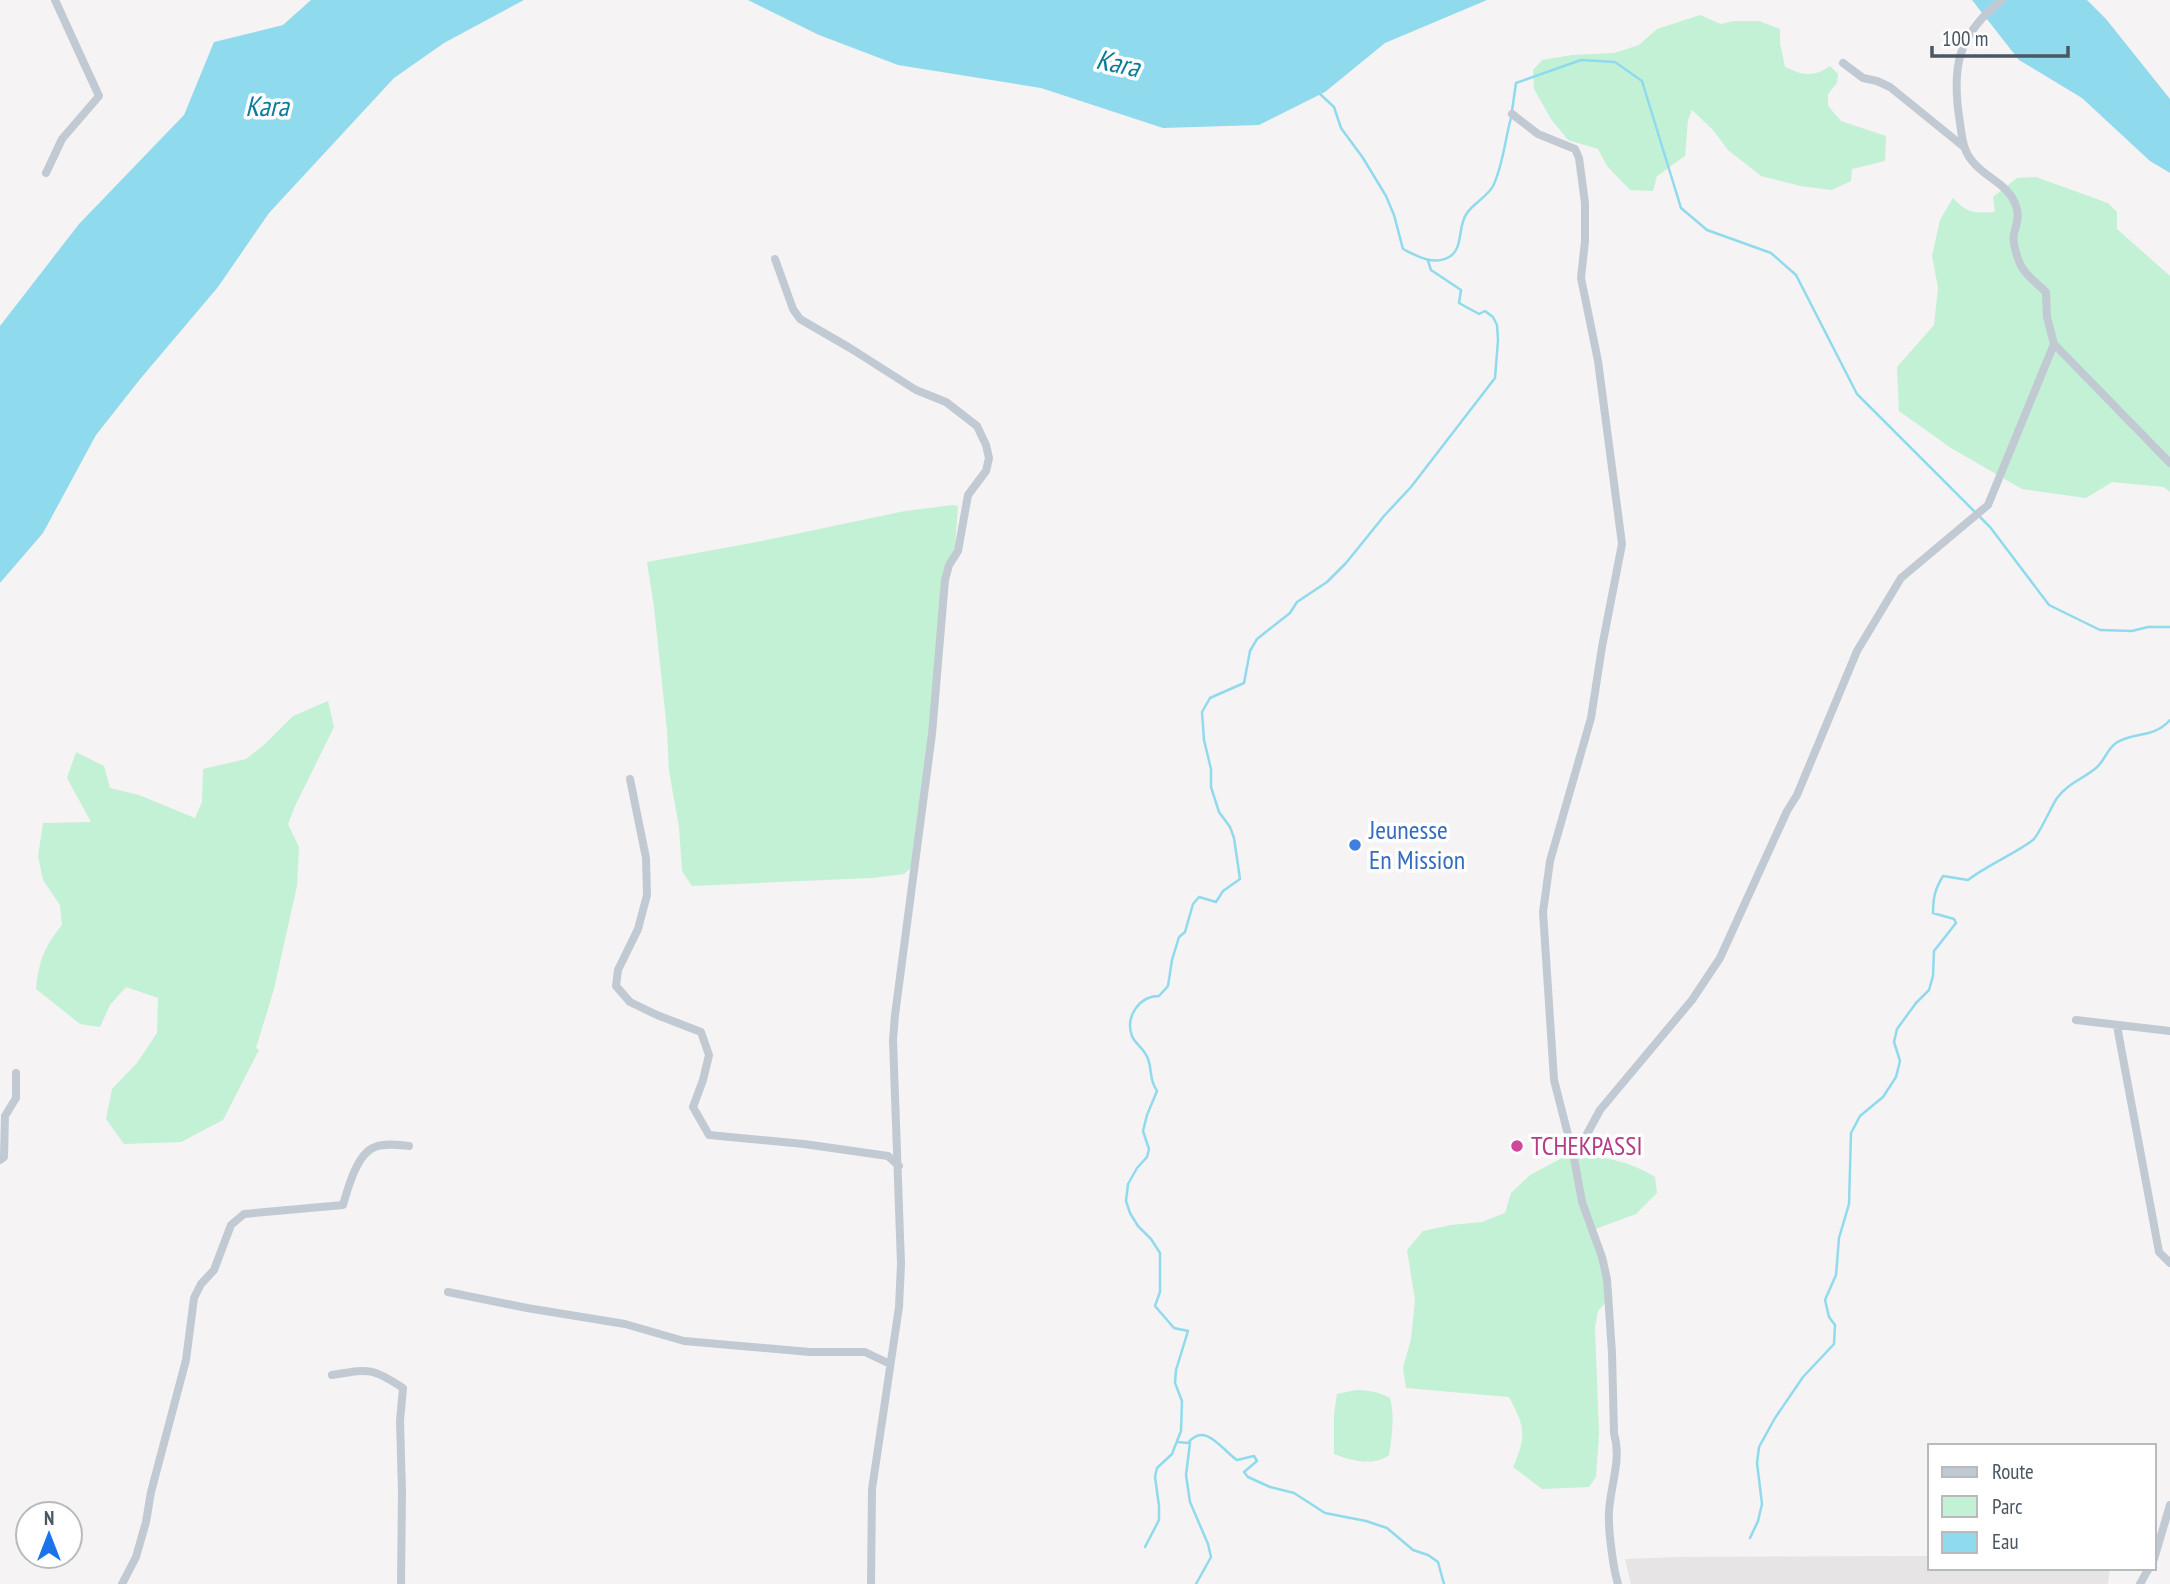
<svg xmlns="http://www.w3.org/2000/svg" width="2170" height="1584" viewBox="0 0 2170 1584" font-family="'PT Sans Narrow',sans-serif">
<rect width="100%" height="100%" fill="#f5f3f3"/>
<path fill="#e6e4e5" d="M 1930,1556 L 1930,1568 L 2110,1568 L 2108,1584 L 1631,1584 L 1625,1559 L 1679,1557 Z"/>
<path fill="#c3f1d5" d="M 1700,15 L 1721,24 L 1734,21 L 1759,21 L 1780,29 L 1780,43 L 1785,67 C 1802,75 1813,78 1830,66 L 1838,74 L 1837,83 L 1828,94 L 1828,106 L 1841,121 L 1886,136 L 1885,161 L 1852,169 L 1851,181 L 1832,190 L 1800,186 L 1761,176 L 1728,150 L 1713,130 L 1692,110 L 1688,120 L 1685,156 L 1657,176 L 1653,191 L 1630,190 L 1607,166 L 1598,149 L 1568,140 L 1551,119 L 1534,89 L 1533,70 L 1542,60 L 1572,55 L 1614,53 L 1639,45 L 1657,29 Z
M 2036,177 L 2108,203 L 2117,212 L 2117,229 L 2170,276 L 2170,492 L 2164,487 L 2112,482 L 2086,498 L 2022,489 L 1951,448 L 1899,411 L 1897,367 L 1934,325 L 1938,288 L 1932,256 L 1940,220 L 1953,198 C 1968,214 1974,213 1995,212 L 1993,197 L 2017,178 Z
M 953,505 L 958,506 L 955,548 L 947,564 L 925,766 L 911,868 L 904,874 L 871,878 L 692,886 L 682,871 L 679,827 L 669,771 L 667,730 L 654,607 L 647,562 L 757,542 L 905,511 Z
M 328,701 L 334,727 L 295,806 L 288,824 L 299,847 L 297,886 L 274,989 L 256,1048 L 259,1050 L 223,1120 L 181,1142 L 124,1144 L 106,1119 L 112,1089 L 137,1063 L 157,1033 L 158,998 L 126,987 L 110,1005 L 100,1027 L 80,1024 L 36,989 C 39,961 44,947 62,925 L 60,905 L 43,880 L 38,856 L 43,823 L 91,822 L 67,778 L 76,752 L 104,766 L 110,788 L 139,795 L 195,818 L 202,802 L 203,769 L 246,759 L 265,744 L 293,716 Z
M 1584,1156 C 1610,1157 1632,1163 1655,1177 L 1657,1193 L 1636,1214 L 1590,1231 L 1606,1276 L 1605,1303 L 1598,1311 L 1595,1328 L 1599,1433 L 1596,1477 L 1589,1487 L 1542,1489 L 1513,1467 C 1527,1435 1525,1427 1509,1397 L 1406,1388 L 1403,1368 L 1411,1339 L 1415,1300 L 1407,1250 L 1423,1231 L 1451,1225 L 1482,1222 L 1505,1213 L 1511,1193 L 1530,1175 L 1562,1158 Z
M 1356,1390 C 1368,1390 1379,1392 1390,1398 C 1395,1417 1392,1435 1389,1455 C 1374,1467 1349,1460 1334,1454 L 1334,1414 L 1337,1394 Z"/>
<path fill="#90daee" d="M 311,0 L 524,0 L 444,43 L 394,78 L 269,213 L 218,287 L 141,378 L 96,435 L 43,533 L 0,583 L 0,326 L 79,224 L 184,115 L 214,42 L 283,25 Z
M 748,0 L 1487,0 L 1385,43 L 1325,92 L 1259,125 L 1163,128 L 1041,88 L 898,65 L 819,35 Z
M 1972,0 L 2087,0 L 2106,19 L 2170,99 L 2170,173 L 2150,161 L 2082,98 L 2019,60 Z"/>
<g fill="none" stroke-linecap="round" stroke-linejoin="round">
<path stroke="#90daee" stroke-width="2.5" d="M 1320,94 L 1334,107 L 1341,128 L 1363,158 L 1386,196 L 1394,215 L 1403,249 C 1417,256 1433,266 1449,257 C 1464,249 1457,226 1467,213 C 1474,203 1487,197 1493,186 C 1503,166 1505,139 1511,118
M 1512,111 L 1516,83 L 1581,60 L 1615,62 L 1642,81 L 1681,208 L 1707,230 L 1771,253 L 1796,275 L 1857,394 L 1990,527 L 2049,605 L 2100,630 L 2132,631 L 2148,627 L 2170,627
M 1178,1442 L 1188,1443 C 1205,1421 1222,1450 1237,1460 L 1254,1456 L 1257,1461 L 1244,1472 L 1248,1477 L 1270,1487 L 1294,1493 L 1325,1513 L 1366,1521 L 1387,1528 L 1413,1550 L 1428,1555 L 1438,1562 L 1444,1584
M 1190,1443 L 1186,1475 L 1190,1502 L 1208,1544 L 1211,1557 L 1196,1584
M 1750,1538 L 1758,1521 L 1762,1504 L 1757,1463 L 1759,1447 L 1775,1418 L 1803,1377 L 1834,1344 L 1835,1325 L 1829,1317 L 1825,1300 L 1836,1275 L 1839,1238 L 1849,1204 L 1851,1133 L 1860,1116 L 1883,1097 L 1896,1077 L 1900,1061 L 1894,1042 L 1897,1029 L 1916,1003 L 1929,990 L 1933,976 L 1934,951 L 1956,923 L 1954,919 L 1933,913 C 1933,898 1935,889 1943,876 L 1968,880 C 1989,864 2013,855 2033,840 C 2039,835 2051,807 2057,798 C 2068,783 2083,779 2096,768 C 2104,762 2107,749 2116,743 C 2134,731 2153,739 2170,720
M 1145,1547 L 1159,1520 L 1159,1506 L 1155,1477 L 1157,1468 L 1172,1454 L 1181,1431 L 1182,1401 L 1175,1383 L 1176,1370 L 1188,1331 L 1174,1328 L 1155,1306 L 1160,1292 L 1160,1253 L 1151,1239 L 1138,1226 L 1130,1213 L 1126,1201 L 1128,1184 L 1137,1168 L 1147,1157 L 1149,1149 L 1143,1131 L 1147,1115 L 1157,1091 C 1148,1077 1153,1072 1148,1059 C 1145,1049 1135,1044 1132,1036 C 1125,1017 1139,996 1159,996 L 1168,986 L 1172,960 L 1179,937 L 1185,932 L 1193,904 L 1199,897 L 1216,902 L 1223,891 L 1240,879 L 1234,838 L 1230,827 L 1219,812 L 1211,787 L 1211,769 L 1204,740 L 1202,712 L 1210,698 L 1244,683 L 1250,651 L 1257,639 L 1290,613 L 1297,602 L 1327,582 L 1346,563 L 1384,516 L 1411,487 L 1495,378 L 1498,340 L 1497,325 L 1493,317 L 1485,311 L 1479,314 L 1459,303 L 1461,290 L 1431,270 L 1428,261"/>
<path stroke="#c1cad2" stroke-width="8" d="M 2002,0 C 1957,35 1951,68 1960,123 C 1962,137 1963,151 1973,162 C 1986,178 2007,184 2015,203 C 2020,215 2017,222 2014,234 C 2012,242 2018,262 2023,269 C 2029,278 2039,285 2046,292 L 2047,317 L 2054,344 L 2170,463
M 1843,63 L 1863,78 L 1877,81 L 1890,87 L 1964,147
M 1512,114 L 1538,134 L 1575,149 L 1579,158 L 1585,203 L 1585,241 L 1581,278 L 1598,361 L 1622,544 L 1602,647 L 1591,718 L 1550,861 L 1543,912 L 1554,1080 L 1574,1158
M 46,173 L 62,139 L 99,96 L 55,0
M 775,259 L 793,309 L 800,319 L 850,348 L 916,390 L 946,402 L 977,426 L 986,445 L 989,458 L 986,471 L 968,495 L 958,551 L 949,565 L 945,580 L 932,734 L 895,1015 L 893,1040 L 901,1264 L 899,1307 L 872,1489 L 871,1584
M 630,779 L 646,858 L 647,895 L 638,929 L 618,970 L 616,986 L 630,1002 L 657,1015 L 701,1032 L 709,1055 L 703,1080 L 693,1107 L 709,1135 L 804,1144 L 888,1156 L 899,1166
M 2076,1020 L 2170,1031
M 2117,1026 L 2159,1252 L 2170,1263
M 0,1160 L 4,1157 L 5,1116 L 16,1098 L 16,1073
M 448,1292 L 527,1308 L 625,1324 L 684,1341 L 810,1352 L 865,1352 L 890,1364
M 332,1375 C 369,1369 371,1367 403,1388 L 400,1421 L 402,1491 L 401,1584
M 2154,1559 L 2170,1505
M 122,1584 L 136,1557 L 146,1522 L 151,1492 L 186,1360 L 194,1298 L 201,1284 L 214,1270 L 231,1225 L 244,1214 L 343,1205 C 348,1188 357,1153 375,1147 C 385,1143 398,1145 409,1146
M 1618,1584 C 1613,1568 1608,1529 1609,1512 C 1610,1487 1622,1459 1614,1434 L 1612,1353 L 1607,1279 L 1602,1257 L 1582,1202 L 1574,1158 L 1600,1110 L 1692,1000 L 1720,958 L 1787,811 L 1797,795 L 1857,651 L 1901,578 L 1988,505 L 2054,344
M 2140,1584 L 2149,1568"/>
</g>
<circle fill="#3f7fe0" stroke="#fff" stroke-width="2.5" cx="1355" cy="845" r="7"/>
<circle fill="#d1479c" stroke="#fff" stroke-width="2.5" cx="1517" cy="1146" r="7"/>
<g text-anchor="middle" stroke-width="7" stroke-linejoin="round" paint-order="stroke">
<g font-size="26" fill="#366cbe" stroke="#fff" text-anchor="start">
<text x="1369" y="839">Jeunesse<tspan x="1369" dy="30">En Mission</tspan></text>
</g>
<g font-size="26" fill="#b23c85" stroke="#fff" text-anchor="start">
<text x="1531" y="1155">TCHEKPASSI</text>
</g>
<g font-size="28" font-style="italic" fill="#0c7c9b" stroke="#fff">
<text transform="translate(1118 63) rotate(12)" y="10">Kara</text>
<text x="267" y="116">Kara</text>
</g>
</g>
<rect x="1928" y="1444" width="228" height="126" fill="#ffffff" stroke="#b7bbc0" stroke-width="2"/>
<rect x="1942" y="1467" width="35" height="10" fill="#c1cad2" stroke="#b7bbc0" stroke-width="2"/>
<text x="1992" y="1479" font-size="21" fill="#4a5661">Route</text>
<rect x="1942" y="1496" width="35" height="21" fill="#c3f1d5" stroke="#b7bbc0" stroke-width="2"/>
<text x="1992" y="1514" font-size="21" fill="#4a5661">Parc</text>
<rect x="1942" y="1532" width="35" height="21" fill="#90daee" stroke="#b7bbc0" stroke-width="2"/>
<text x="1992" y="1549" font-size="21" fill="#4a5661">Eau</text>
<g transform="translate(49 1535)"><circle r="33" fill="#ffffff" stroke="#b7bbc0" stroke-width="2"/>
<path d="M0-5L12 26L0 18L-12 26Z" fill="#1a73e8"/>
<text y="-10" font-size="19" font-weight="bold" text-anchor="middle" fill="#4a5661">N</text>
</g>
<path d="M1932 46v10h136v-10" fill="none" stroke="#4a5661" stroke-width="3.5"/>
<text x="1942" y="46" font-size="21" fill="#4a5661" stroke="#ffffff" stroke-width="5" paint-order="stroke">100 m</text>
</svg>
